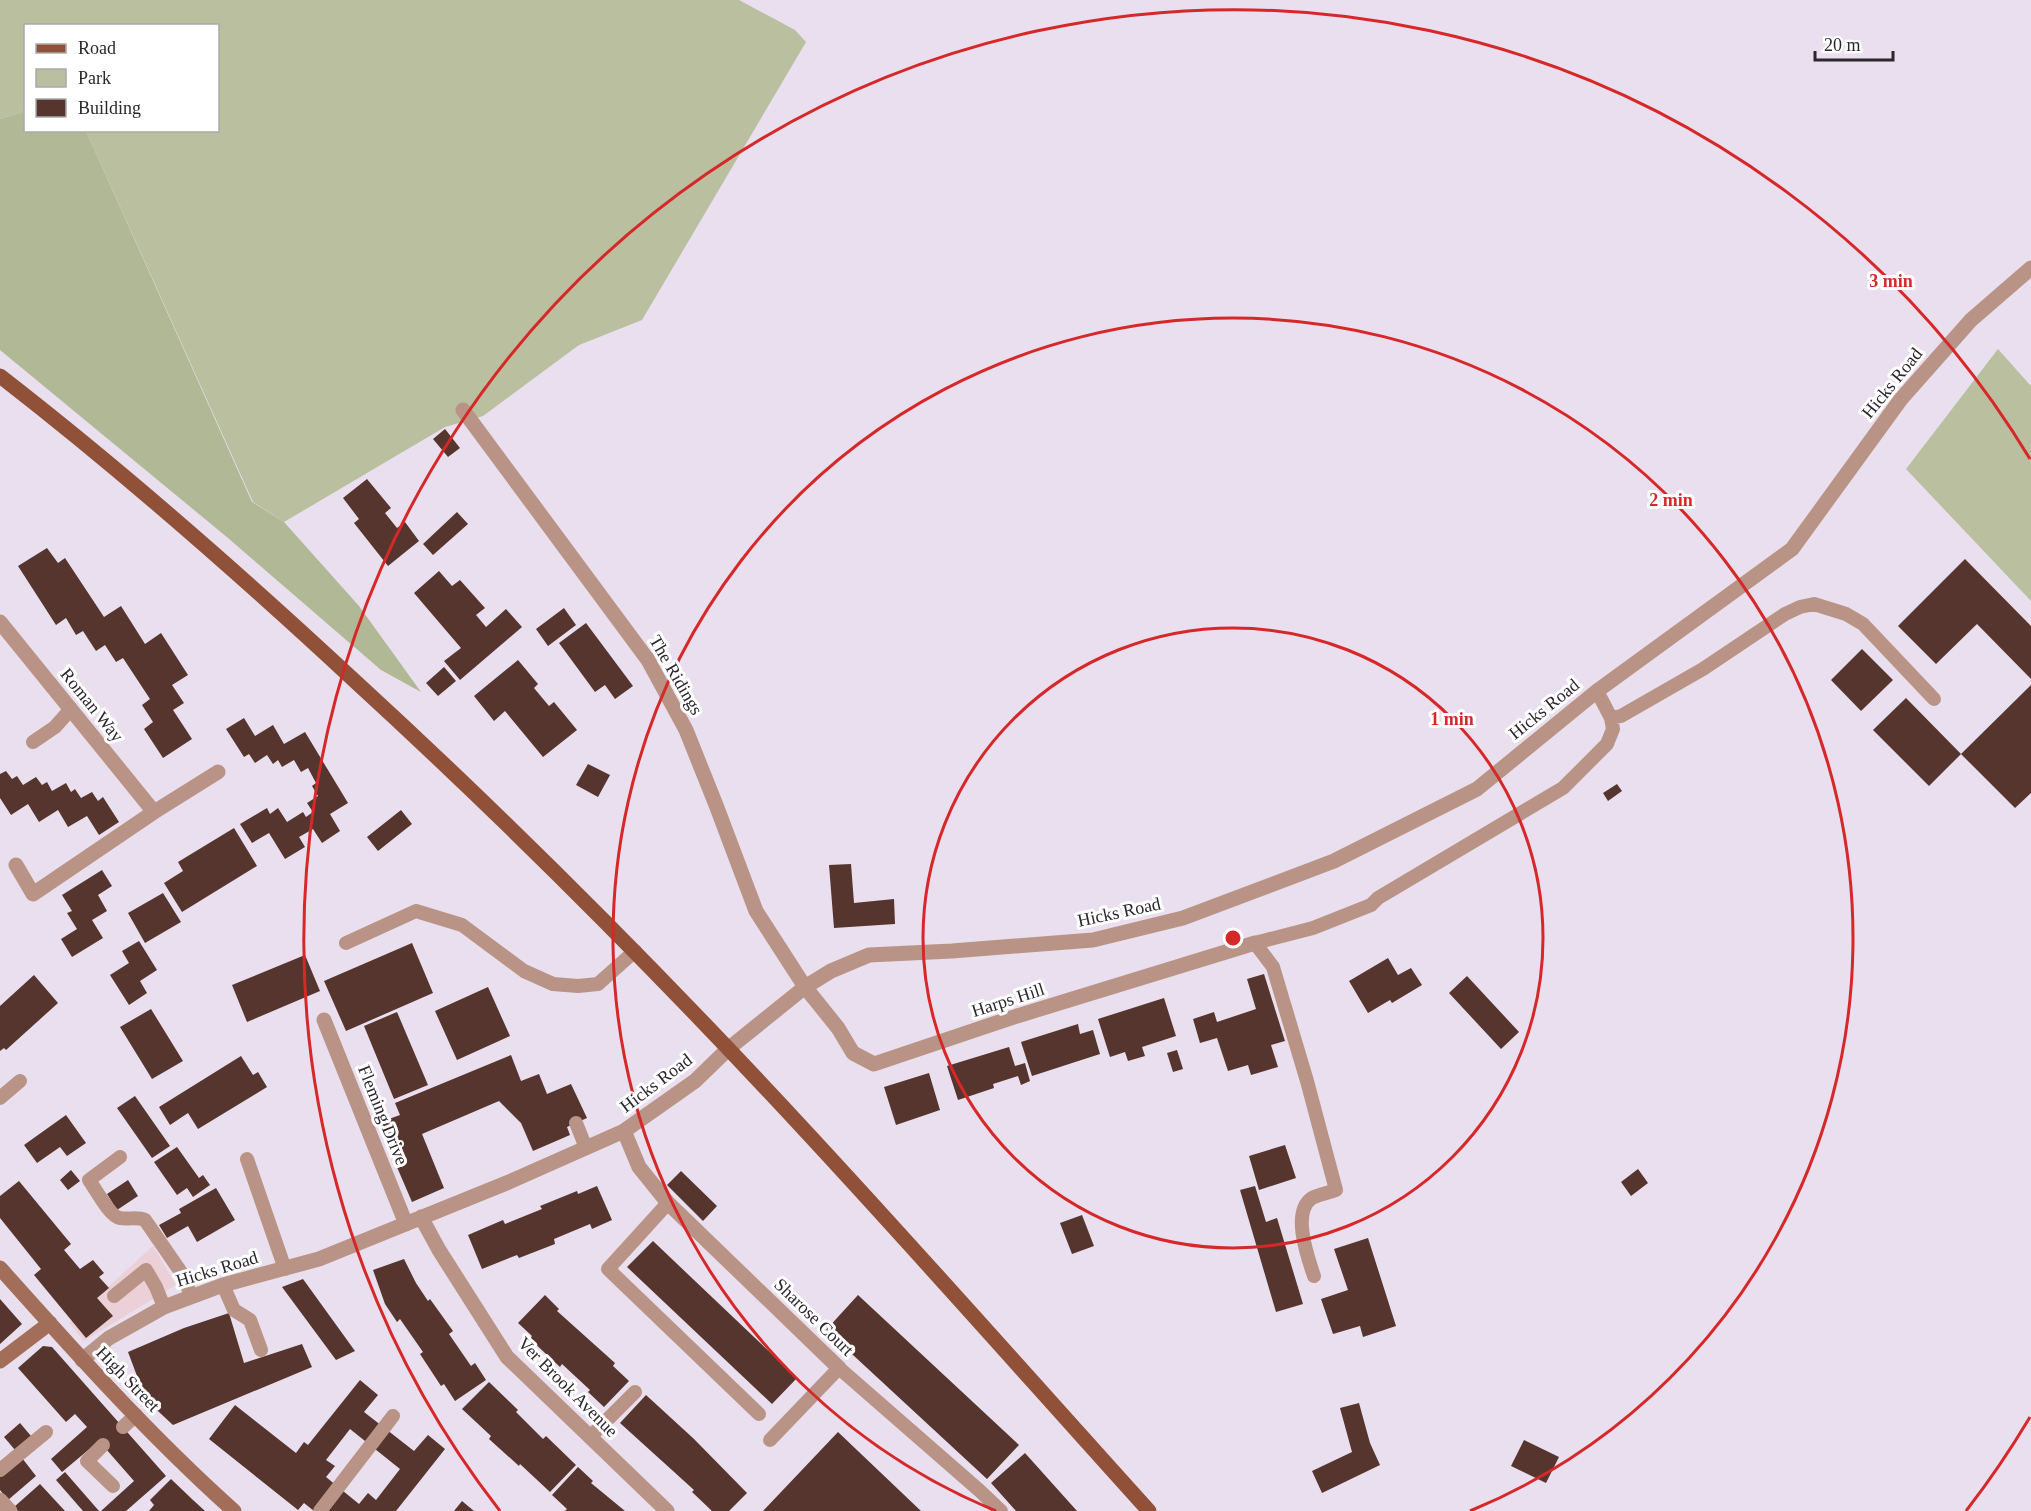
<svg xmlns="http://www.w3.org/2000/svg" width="2031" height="1511" viewBox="0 0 2031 1511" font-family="Georgia,serif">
<rect width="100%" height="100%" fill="#e9dfee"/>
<path fill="#ebd1d7" d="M 153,1246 L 176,1285 L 84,1341 L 69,1323 Z"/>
<path fill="#b9bf9f" d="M 0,0 L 739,0 L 795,30 L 806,42 L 642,320 L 579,345 L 483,416 L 445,427 L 284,522 L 253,502 L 86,131 L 218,130 L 218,26 L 26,26 L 25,111 L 0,119 Z
M 1998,349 L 2031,386 L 2031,601 L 1906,469 Z"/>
<path fill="#b1b895" d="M 25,111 L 26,130 L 86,131 L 252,502 L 284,522 L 359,606 L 421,692 L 381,670 L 228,538 L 0,350 L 0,119 Z"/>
<path fill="#55352e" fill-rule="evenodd" d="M 445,429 L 460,448 L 448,457 L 433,439 Z
M 367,479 L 391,508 L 385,513 L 397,528 L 405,522 L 419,541 L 388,566 L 354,523 L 359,519 L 343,498 Z
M 457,512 L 468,524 L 433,555 L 423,544 Z
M 47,548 L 58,563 L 65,558 L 104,617 L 121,606 L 145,644 L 161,633 L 188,675 L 172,685 L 184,703 L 173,710 L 192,739 L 163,758 L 144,729 L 153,722 L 142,705 L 150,699 L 123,658 L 116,662 L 105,645 L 96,651 L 83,631 L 76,635 L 66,618 L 56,625 L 18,566 Z
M 1965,559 L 2031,626 L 2031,679 L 1977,624 L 1936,664 L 1898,626 Z
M 439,571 L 452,586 L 460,580 L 485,608 L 476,615 L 486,627 L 506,609 L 522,627 L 460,680 L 444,661 L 461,648 L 414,593 Z
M 564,608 L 576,625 L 548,646 L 536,629 Z
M 586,623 L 633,686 L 615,699 L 605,685 L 595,692 L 559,643 Z
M 1862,649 L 1893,680 L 1861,711 L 1831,680 Z
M 518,660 L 538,684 L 534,688 L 549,706 L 554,702 L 577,730 L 543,757 L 505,711 L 494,721 L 474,696 Z
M 444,667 L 456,681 L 438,696 L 426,683 Z
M 2031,685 L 2031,793 L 2015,808 L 1961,754 Z
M 1906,698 L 1961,754 L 1929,786 L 1873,730 Z
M 244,718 L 255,736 L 273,725 L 284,744 L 305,732 L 348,803 L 330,814 L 340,831 L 322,843 L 313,829 L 299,837 L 305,847 L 285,859 L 269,833 L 252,843 L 240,824 L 267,808 L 270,814 L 278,808 L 287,822 L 303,812 L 306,817 L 313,812 L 307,803 L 318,796 L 312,786 L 316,783 L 308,768 L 301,772 L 294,760 L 282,767 L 278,760 L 273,764 L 267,755 L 255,763 L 249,754 L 244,757 L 226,729 Z
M 588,764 L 610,775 L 598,797 L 576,785 Z
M 6,771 L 12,779 L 17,776 L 23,785 L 36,777 L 42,785 L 47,782 L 52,791 L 66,783 L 71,792 L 75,789 L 81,798 L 92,792 L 98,801 L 103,797 L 119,822 L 99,835 L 87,816 L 68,827 L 58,810 L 39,822 L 28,804 L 11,815 L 0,798 L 0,774 Z
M 1617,784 L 1622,791 L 1608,801 L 1603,793 Z
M 401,810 L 412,824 L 378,851 L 367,837 Z
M 234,828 L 257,866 L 182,912 L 164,883 L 183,871 L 178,862 Z
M 851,864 L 854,903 L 894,899 L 895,924 L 834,928 L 829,865 Z
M 102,870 L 112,886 L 98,895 L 107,911 L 92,920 L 103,938 L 72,957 L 61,939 L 77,929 L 67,913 L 72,911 L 62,895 Z
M 163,893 L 181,922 L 145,943 L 128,913 Z
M 139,941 L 157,970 L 140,981 L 147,993 L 129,1005 L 110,975 L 129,963 L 122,951 Z
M 412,943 L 433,993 L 346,1031 L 324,981 Z
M 305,955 L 320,991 L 247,1022 L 232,985 Z
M 1388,958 L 1398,975 L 1411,968 L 1422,985 L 1392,1003 L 1390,1000 L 1368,1013 L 1349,981 Z
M 1264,974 L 1285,1041 L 1271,1045 L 1278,1067 L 1251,1075 L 1248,1065 L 1228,1071 L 1217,1038 L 1200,1043 L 1193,1019 L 1214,1012 L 1217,1022 L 1256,1009 L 1247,979 Z
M 34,975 L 58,1003 L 6,1050 L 4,1048 L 0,1051 L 0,1006 Z
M 1467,976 L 1519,1032 L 1501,1049 L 1449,993 Z
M 488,987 L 510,1036 L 457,1060 L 435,1011 Z
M 1164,998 L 1176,1036 L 1142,1047 L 1145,1056 L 1128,1061 L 1125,1052 L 1110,1057 L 1098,1019 Z
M 151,1009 L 183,1061 L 152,1079 L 120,1027 Z
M 397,1012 L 428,1085 L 394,1099 L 364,1026 Z
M 1078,1024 L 1080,1034 L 1093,1030 L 1100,1054 L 1032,1076 L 1021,1042 Z
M 1009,1047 L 1015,1066 L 1025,1063 L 1030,1081 L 1021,1085 L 1018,1076 L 993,1084 L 994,1088 L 958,1100 L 947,1066 Z
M 1177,1050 L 1183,1069 L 1173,1072 L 1167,1053 Z
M 511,1055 L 521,1081 L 539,1074 L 547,1094 L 571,1084 L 587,1118 L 567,1127 L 570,1135 L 533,1151 L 521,1123 L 499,1101 L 422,1134 L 444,1188 L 412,1202 L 378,1123 L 400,1115 L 395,1103 Z
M 241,1056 L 253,1075 L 258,1072 L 267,1087 L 198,1129 L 188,1113 L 170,1125 L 159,1107 Z
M 929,1073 L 940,1110 L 896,1125 L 884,1087 Z
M 135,1096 L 170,1146 L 152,1158 L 117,1108 Z
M 66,1115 L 86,1143 L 67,1156 L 60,1147 L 37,1163 L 24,1145 Z
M 1285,1145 L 1296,1178 L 1259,1190 L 1249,1156 Z
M 177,1147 L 199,1178 L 203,1175 L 210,1185 L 193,1197 L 187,1188 L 177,1195 L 154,1162 Z
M 1638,1169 L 1648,1183 L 1631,1196 L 1621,1182 Z
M 71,1170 L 80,1181 L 68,1190 L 60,1180 Z
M 681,1171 L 717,1206 L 703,1221 L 667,1185 Z
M 128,1180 L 138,1196 L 117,1210 L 107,1194 Z
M 19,1181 L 71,1244 L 64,1250 L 80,1269 L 93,1260 L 104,1273 L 99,1277 L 109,1288 L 97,1298 L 113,1316 L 86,1338 L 34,1275 L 41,1269 L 0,1218 L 0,1196 Z
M 597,1186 L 612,1220 L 592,1229 L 590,1224 L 554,1239 L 555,1244 L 519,1258 L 517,1255 L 482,1269 L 468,1235 L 503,1220 L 505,1224 L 542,1209 L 540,1206 L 577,1191 L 578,1194 Z
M 1255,1186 L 1266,1222 L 1277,1218 L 1303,1304 L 1276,1312 L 1240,1190 Z
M 216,1188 L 235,1220 L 197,1242 L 188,1226 L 167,1238 L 159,1225 L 181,1213 L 179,1209 Z
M 1082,1215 L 1094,1246 L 1072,1254 L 1060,1223 Z
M 1368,1238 L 1396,1326 L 1363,1337 L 1360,1326 L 1333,1334 L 1321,1299 L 1348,1290 L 1334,1249 Z
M 653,1241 L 797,1378 L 772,1404 L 627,1267 Z
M 404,1259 L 416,1283 L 428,1301 L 430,1299 L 453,1331 L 449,1334 L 471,1366 L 475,1363 L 486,1380 L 455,1401 L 444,1384 L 441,1386 L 420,1354 L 423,1352 L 400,1319 L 397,1322 L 385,1304 L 373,1270 Z
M 303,1279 L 355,1351 L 336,1360 L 282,1287 Z
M 545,1295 L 559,1309 L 557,1311 L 615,1363 L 613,1366 L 629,1381 L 604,1407 L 588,1392 L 590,1390 L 562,1364 L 560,1367 L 530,1339 L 532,1336 L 518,1323 Z
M 858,1295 L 1019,1445 L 987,1479 L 826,1330 Z
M 0,1299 L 22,1324 L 0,1344 Z
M 229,1313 L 244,1363 L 302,1344 L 312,1367 L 173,1425 L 146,1400 L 128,1352 L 184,1328 Z
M 43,1346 L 52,1347 L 166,1476 L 126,1511 L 101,1511 L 134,1481 L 99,1441 L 62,1472 L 51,1459 L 87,1427 L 75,1414 L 66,1422 L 18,1368 Z
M 360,1380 L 378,1395 L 364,1412 L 414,1451 L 428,1435 L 445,1449 L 396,1511 L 314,1511 L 304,1503 L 298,1510 L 209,1439 L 235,1405 L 296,1453 L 304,1442 L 308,1445 ZM 350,1429 L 400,1469 L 376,1500 L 368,1493 L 359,1504 L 326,1477 L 335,1466 L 326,1460 Z
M 489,1382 L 518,1410 L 516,1412 L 543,1439 L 546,1436 L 576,1465 L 550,1492 L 520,1464 L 519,1466 L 489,1439 L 491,1436 L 462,1409 Z
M 646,1395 L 694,1439 L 747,1493 L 729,1511 L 712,1511 L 692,1492 L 694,1490 L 620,1423 Z
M 1359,1403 L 1370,1443 L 1380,1465 L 1322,1493 L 1312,1471 L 1352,1452 L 1340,1408 Z
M 20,1423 L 31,1436 L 15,1450 L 4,1437 Z
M 838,1432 L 921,1511 L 763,1511 Z
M 1524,1440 L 1559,1457 L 1546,1483 L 1511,1466 Z
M 1025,1453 L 1077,1511 L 1016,1511 L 991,1483 Z
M 22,1458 L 36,1476 L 8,1500 L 0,1490 L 0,1477 Z
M 578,1467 L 593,1481 L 591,1483 L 625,1511 L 565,1511 L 567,1509 L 552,1495 Z
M 65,1472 L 99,1511 L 83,1511 L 56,1480 Z
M 171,1479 L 193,1500 L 205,1511 L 149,1511 L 154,1505 L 150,1500 Z
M 40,1484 L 65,1511 L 18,1511 L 14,1507 Z
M 462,1501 L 474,1511 L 454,1511 Z"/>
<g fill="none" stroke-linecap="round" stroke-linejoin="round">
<path stroke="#b99486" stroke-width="14" d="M 1597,691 L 1611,718 L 1621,716 L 1703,669 L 1785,614 L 1800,607 L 1814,604 L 1846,614 L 1863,624 L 1934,699
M 33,742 L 55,727 L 71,709
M 346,943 L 416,911 L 462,925 L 524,971 L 553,984 L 578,986 L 598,984 L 635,951
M 0,1098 L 20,1081
M 576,1123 L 586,1148
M 120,1157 L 89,1180 C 95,1188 110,1217 120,1218 C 129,1220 136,1216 145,1220 L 185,1278 L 191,1297
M 247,1159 L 285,1269
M 668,1203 L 608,1269 L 759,1414
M 1314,1276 C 1308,1258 1291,1212 1312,1198 C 1319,1194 1328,1193 1336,1190 L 1307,1081 L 1273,967 L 1255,943 L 1313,928 L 1371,905 L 1378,898 L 1563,788 L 1607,744 L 1613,729 L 1611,718
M 223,1285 L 234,1310 L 250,1320 L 261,1350
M 114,1296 L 146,1270 L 156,1287 L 164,1307
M 123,1427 L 136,1415
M 590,1437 L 635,1392
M 770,1440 L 839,1368 L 980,1491 L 1001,1511
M 103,1445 L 87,1461 L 113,1486
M 0,1470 L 46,1432
M 320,1511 L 393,1416"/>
<path stroke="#b99486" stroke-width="15" d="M 463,410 L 648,660 L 686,730 L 716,805 L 756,911 L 805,987 L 838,1028 L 853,1053 L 874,1064 L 1017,1016 L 1255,943
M 0,622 L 154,812 L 33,894 L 16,865
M 154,812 L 218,772
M 324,1020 L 406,1224
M 624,1131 L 639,1167 L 668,1203 L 839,1368
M 421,1217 L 439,1250 L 507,1357 L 667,1511
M 82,1360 L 109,1338 L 164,1307 L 223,1285 L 319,1259 L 509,1182 L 624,1131 L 695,1081 L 728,1049 L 805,987 L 831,971 L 869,955 L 952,951 L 1093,940 L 1183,918 L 1334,861 L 1477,789 L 1597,691 L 1792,549 L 1901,399 L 1971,320 L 2031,268
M 0,1500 L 10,1511"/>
<path stroke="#a26e59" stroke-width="15" d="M 0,1268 C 75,1352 150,1436 234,1511
M 0,1361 L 50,1323"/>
<path stroke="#905138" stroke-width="15" d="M 0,376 C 124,472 242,576 357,683 C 515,828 666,980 811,1137 C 925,1260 1036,1386 1149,1511"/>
</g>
<g fill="none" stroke="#d62828" stroke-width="3">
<circle cx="1233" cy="938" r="310"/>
<path d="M996 1511A620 620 0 1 1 1470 1511"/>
<path d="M2030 1417A930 930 0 0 1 1966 1511M500 1511A930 930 0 1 1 2030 459"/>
</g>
<g text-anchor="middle" stroke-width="6" stroke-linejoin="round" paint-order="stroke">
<g font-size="18" fill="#2b272d" stroke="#fff">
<text transform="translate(1892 383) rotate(-51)" y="6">Hicks Road</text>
<text transform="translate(676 675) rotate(60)" y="6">The Ridings</text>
<text transform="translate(92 705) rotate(51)" y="6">Roman Way</text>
<text transform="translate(1544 709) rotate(-39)" y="6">Hicks Road</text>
<text transform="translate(1119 912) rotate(-12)" y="6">Hicks Road</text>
<text transform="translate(1008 1000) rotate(-18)" y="6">Harps Hill</text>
<text transform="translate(656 1083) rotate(-37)" y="6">Hicks Road</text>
<text transform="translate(383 1115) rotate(68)" y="6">Fleming Drive</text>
<text transform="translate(217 1269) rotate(-17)" y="6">Hicks Road</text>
<text transform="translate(814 1317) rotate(44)" y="6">Sharose Court</text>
<text transform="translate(128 1379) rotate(46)" y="6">High Street</text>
<text transform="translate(568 1387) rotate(45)" y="6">Ver Brook Avenue</text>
</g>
</g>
<circle cx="1233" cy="938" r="9" fill="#d62828" stroke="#fff" stroke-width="3"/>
<g font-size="18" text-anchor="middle" font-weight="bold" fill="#d62828" stroke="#fff" stroke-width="6" stroke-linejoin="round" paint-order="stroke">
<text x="1891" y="287">3 min</text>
<text x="1671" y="506">2 min</text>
<text x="1452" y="725">1 min</text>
</g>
<rect x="24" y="24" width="195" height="108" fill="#ffffff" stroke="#aaa9ab" stroke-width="1.5"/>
<rect x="36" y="44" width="30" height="9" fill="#905138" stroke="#aaa9ab" stroke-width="1.5"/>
<text x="78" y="54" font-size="18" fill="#2b272d">Road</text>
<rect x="36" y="69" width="30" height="18" fill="#b9bf9f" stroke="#aaa9ab" stroke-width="1.5"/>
<text x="78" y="84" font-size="18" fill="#2b272d">Park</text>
<rect x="36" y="99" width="30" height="18" fill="#55352e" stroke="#aaa9ab" stroke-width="1.5"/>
<text x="78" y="114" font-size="18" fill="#2b272d">Building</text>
<path d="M1815 51v9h78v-9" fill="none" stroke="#2b272d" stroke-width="3"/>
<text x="1824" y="51" font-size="18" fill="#2b272d" stroke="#ffffff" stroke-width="4.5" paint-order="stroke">20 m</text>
</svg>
